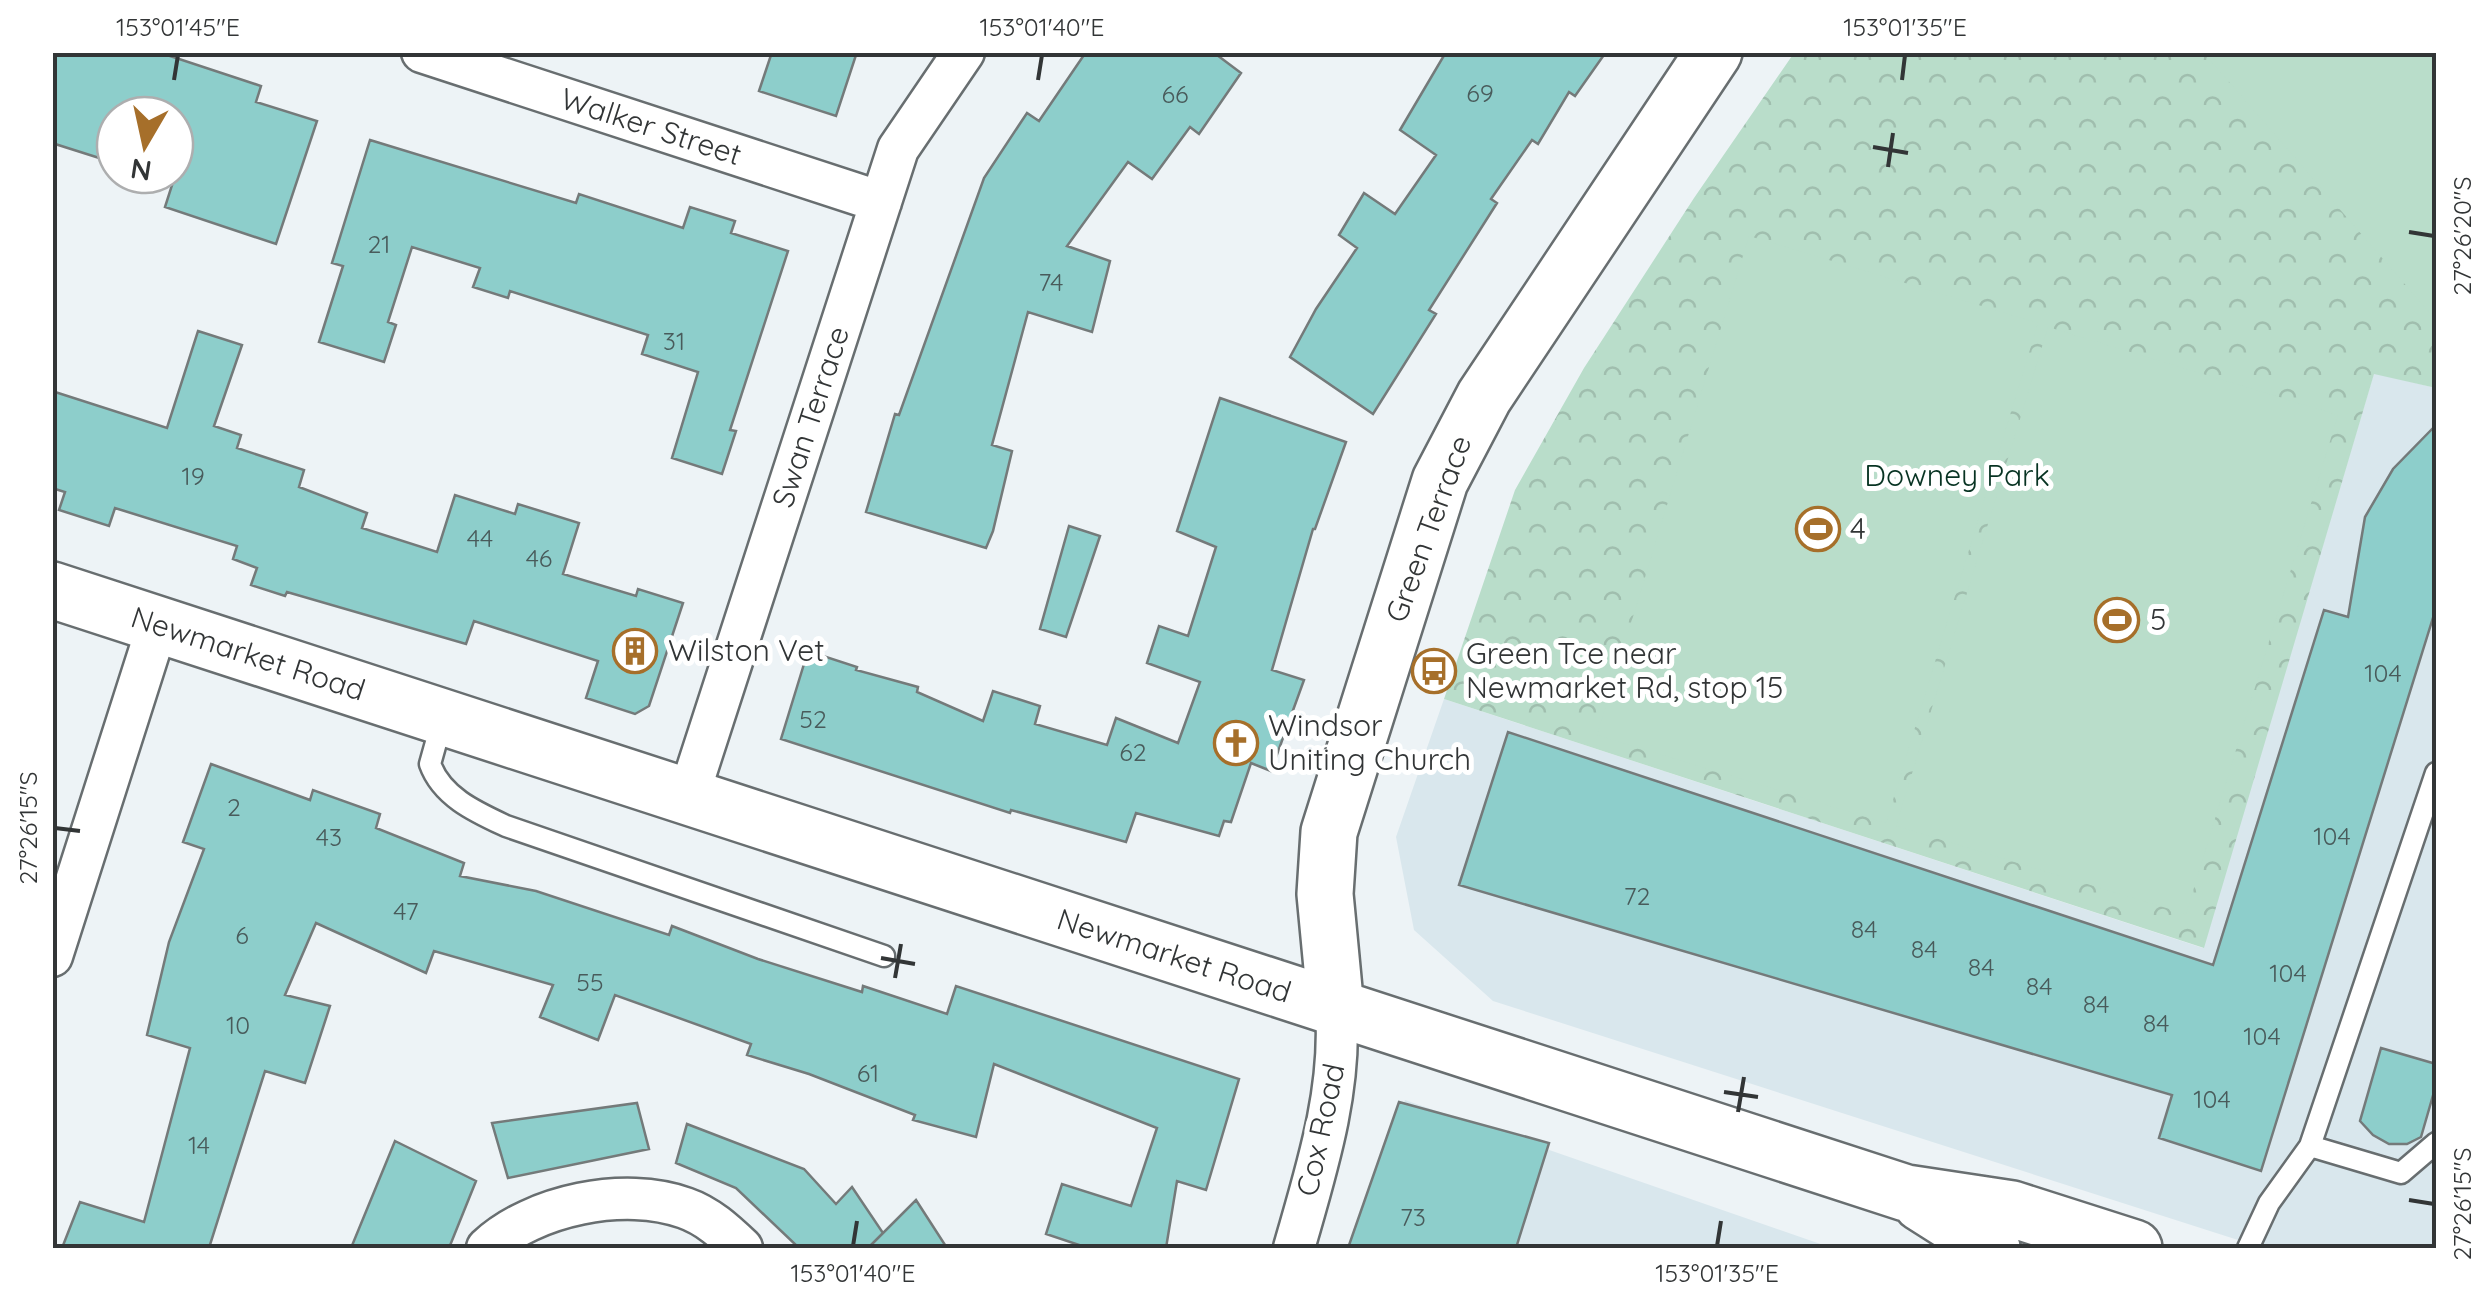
<svg xmlns="http://www.w3.org/2000/svg" width="2489" height="1301" viewBox="0 0 2489 1301" font-family="Quicksand,sans-serif">
<defs>
<pattern id="forest-crowns" width="20" height="18" patternUnits="userSpaceOnUse" patternTransform="scale(2.5)"><rect width="20" height="18" fill="#b9ddca"/><path d="M2 6a3 3 0 1 1 6 0M12 15a3 3 0 1 1 6 0" fill="none" stroke="#a0beae"/></pattern>
</defs>
<rect width="100%" height="100%" fill="#edf3f6"/>
<path fill="#d9e7ed" d="M 2374,373 L 2436,388 L 2436,1248 L 2263,1248 L 1493,1001 L 1414,930 L 1396,837 L 1444,699 L 2203,948 Z
M 1405,1100 L 1832,1248 L 1357,1248 Z"/>
<path fill="url(#forest-crowns)" d="M 1794,53 L 2436,53 L 2436,388 L 2374,374 L 2204,948 L 1444,699 L 1515,490 L 1584,368 L 1694,198 Z"/>
<path fill="#b9ddca" d="M 2204,53 L 2436,53 L 2436,321 L 2436,320 Z
M 1749,236 L 2038,323 L 1886,823 L 1597,735 Z
M 2048,327 L 2338,415 L 2186,914 L 1896,826 Z"/>
<path fill="#8dcecb" stroke="#747a7a" stroke-width="2.5" d="M 52,52 L 158,52 L 261,86 L 256,102 L 317,121 L 276,244 L 165,207 L 173,182 L 152,175 L 175,175 L 175,115 L 115,115 L 115,163 L 52,143 Z
M 772,52 L 857,52 L 836,116 L 759,91 Z
M 1086,52 L 1213,52 L 1241,73 L 1199,134 L 1190,127 L 1152,179 L 1128,162 L 1067,246 L 1110,261 L 1092,332 L 1028,312 L 992,445 L 1012,451 L 993,531 L 986,548 L 866,512 L 895,414 L 899,415 L 984,178 L 1027,113 L 1039,121 Z
M 1446,52 L 1606,52 L 1575,96 L 1569,92 L 1538,144 L 1532,140 L 1491,199 L 1497,203 L 1429,310 L 1436,314 L 1373,414 L 1290,357 L 1316,309 L 1357,248 L 1339,235 L 1364,193 L 1395,214 L 1436,155 L 1400,130 Z
M 370,140 L 576,203 L 579,194 L 683,228 L 690,207 L 735,221 L 731,233 L 788,251 L 730,430 L 736,431 L 722,474 L 672,458 L 698,372 L 642,354 L 648,335 L 510,291 L 508,298 L 473,287 L 480,268 L 412,247 L 388,322 L 396,325 L 384,362 L 319,342 L 343,266 L 332,263 Z
M 198,331 L 242,345 L 214,426 L 241,435 L 237,448 L 304,470 L 299,487 L 367,513 L 362,528 L 437,552 L 455,495 L 515,514 L 518,504 L 579,523 L 563,574 L 636,596 L 638,589 L 683,603 L 649,706 L 635,714 L 586,698 L 598,661 L 474,621 L 466,644 L 287,592 L 285,596 L 251,585 L 257,568 L 233,559 L 237,546 L 115,508 L 109,526 L 59,510 L 65,492 L 52,488 L 52,391 L 167,428 Z
M 1220,398 L 1346,442 L 1315,529 L 1313,529 L 1272,670 L 1304,680 L 1271,771 L 1251,763 L 1231,822 L 1224,821 L 1219,836 L 1136,813 L 1126,842 L 1011,810 L 1010,813 L 781,739 L 808,651 L 857,667 L 856,670 L 918,687 L 917,692 L 983,721 L 993,691 L 1040,706 L 1035,724 L 1107,745 L 1116,718 L 1178,743 L 1200,682 L 1147,663 L 1159,626 L 1188,636 L 1216,547 L 1177,531 Z
M 2436,425 L 2436,608 L 2261,1171 L 2159,1138 L 2172,1095 L 1459,885 L 1508,732 L 2213,965 L 2324,610 L 2348,617 L 2365,517 L 2393,469 Z
M 1069,526 L 1100,536 L 1066,637 L 1040,629 Z
M 211,764 L 310,800 L 313,790 L 380,814 L 376,828 L 464,863 L 460,876 L 536,891 L 669,935 L 672,926 L 758,959 L 862,992 L 863,986 L 947,1014 L 956,986 L 1239,1079 L 1206,1190 L 1177,1181 L 1166,1248 L 1088,1248 L 1046,1234 L 1062,1184 L 1131,1206 L 1157,1128 L 994,1064 L 976,1137 L 913,1120 L 915,1115 L 809,1074 L 747,1055 L 751,1044 L 615,995 L 598,1040 L 540,1017 L 553,985 L 434,951 L 426,973 L 316,923 L 285,995 L 330,1006 L 305,1083 L 265,1071 L 209,1248 L 62,1248 L 80,1202 L 144,1222 L 190,1048 L 147,1035 L 169,942 L 204,849 L 183,842 Z
M 2381,1048 L 2436,1064 L 2436,1085 L 2421,1137 L 2407,1144 L 2389,1144 L 2373,1135 L 2360,1121 Z
M 1399,1102 L 1549,1143 L 1516,1248 L 1348,1248 Z
M 637,1103 L 649,1149 L 508,1178 L 492,1123 Z
M 687,1124 L 804,1169 L 836,1204 L 852,1187 L 883,1233 L 868,1248 L 799,1248 L 736,1188 L 676,1163 Z
M 395,1141 L 476,1181 L 449,1248 L 351,1248 Z
M 916,1200 L 947,1248 L 868,1248 Z"/>
<g fill="none" stroke-linecap="round" stroke-linejoin="round">
<defs>
<path id="lane" d="M 442,721 L 430,764 C 442,797 476,812 506,826 L 884,956
M 2310,1146 L 2401,1173 L 2436,1143
M 2248,1248 L 2269,1203 L 2310,1146 L 2436,773"/>
<path id="street" d="M 422,52 L 881,202
M 688,797 L 898,149 L 964,52
M 52,956 L 158,624
M 487,1248 C 533,1205 625,1186 685,1208 C 708,1216 725,1232 742,1248
M 1294,1248 C 1316,1171 1342,1091 1336,1010"/>
<path id="secondary" d="M 52,590 L 1906,1193 L 2012,1209 L 2134,1248
M 1336,1010 L 1325,894 L 1329,832 L 1440,481 L 1484,397 L 1714,52
M 1921,1203 L 1992,1248"/>
</defs>
<use href="#lane" stroke="#686e70" stroke-width="25"/>
<use href="#street" stroke="#686e70" stroke-width="45"/>
<use href="#secondary" stroke="#686e70" stroke-width="60"/>
<use href="#lane" stroke="#fff" stroke-width="20"/>
<use href="#street" stroke="#fff" stroke-width="40"/>
<use href="#secondary" stroke="#fff" stroke-width="55"/>
</g>
<path fill="none" stroke="#323536" stroke-width="4" d="M 174,80 L 178,55M 1038,80 L 1042,55M 1902,80 L 1905,55M 1873,147 L 1908,153M 1888,167 L 1893,133M 2409,232 L 2434,236M 55,828 L 80,831M 881,958 L 915,964M 895,978 L 901,944M 1724,1092 L 1758,1097M 1738,1112 L 1744,1077M 2409,1200 L 2434,1204M 853,1246 L 857,1221M 1717,1246 L 1721,1221"/>
<defs>
<symbol id="stadium-ring" viewBox="-11 -11 22 22"><circle r="9.5" fill="#fff" stroke="#a66f2a" stroke-width="1.5"/><path d="M0-5a6.5 5 0 1 0 0 10a6.5 5 0 1 0 0-10ZM-3.5-1.8h7v3.6h-7Z" fill="#a66f2a"/></symbol>
<symbol id="building-ring" viewBox="-11 -11 22 22"><circle r="9.5" fill="#fff" stroke="#a66f2a" stroke-width="1.5"/><path d="M-4-6H4V6H1V3H-1V6H-4ZM-2.5-4.3h1.7v1.8h-1.7ZM.8-4.3h1.7v1.8H.8ZM-2.5-1h1.7V.8h-1.7ZM.8-1h1.7V.8H.8Z" fill="#a66f2a"/></symbol>
<symbol id="bus-ring" viewBox="-11 -11 22 22"><circle r="9.5" fill="#fff" stroke="#a66f2a" stroke-width="1.5"/><path d="M-5-6H5V4H4V6H2V4H-2V6H-4V4H-5ZM-3.5-4V0h7V-4ZM-3.5 1.2v1.5H-2V1.2ZM2 1.2v1.5H3.5V1.2Z" fill="#a66f2a"/></symbol>
<symbol id="church-ring" viewBox="-11 -11 22 22"><circle r="9.5" fill="#fff" stroke="#a66f2a" stroke-width="1.5"/><path d="M-1.2-6h2.4v3.5h3.3v2.4h-3.3V6h-2.4V-.1h-3.3v-2.4h3.3Z" fill="#a66f2a"/></symbol>
</defs>
<g fill-rule="evenodd">
<use href="#stadium-ring" x="1793" y="504" width="50" height="50"/>
<use href="#stadium-ring" x="2092" y="595" width="50" height="50"/>
<use href="#building-ring" x="610" y="626" width="50" height="50"/>
<use href="#bus-ring" x="1409" y="646" width="50" height="50"/>
<use href="#church-ring" x="1211" y="718" width="50" height="50"/>
</g>
<g text-anchor="middle" stroke-width="10" stroke-linejoin="round" paint-order="stroke">
<g font-size="25" fill="#495b5b">
<text x="1480" y="102">69</text>
<text x="1175" y="103">66</text>
<text x="379" y="253">21</text>
<text x="1051" y="291">74</text>
<text x="674" y="350">31</text>
<text x="193" y="485">19</text>
<text x="480" y="547">44</text>
<text x="539" y="567">46</text>
<text x="2383" y="682">104</text>
<text x="813" y="728">52</text>
<text x="1133" y="761">62</text>
<text x="234" y="816">2</text>
<text x="2332" y="845">104</text>
<text x="329" y="846">43</text>
<text x="1637" y="905">72</text>
<text x="406" y="920">47</text>
<text x="1864" y="938">84</text>
<text x="242" y="944">6</text>
<text x="1924" y="958">84</text>
<text x="1981" y="976">84</text>
<text x="2288" y="982">104</text>
<text x="590" y="991">55</text>
<text x="2039" y="995">84</text>
<text x="2096" y="1013">84</text>
<text x="2156" y="1032">84</text>
<text x="238" y="1034">10</text>
<text x="2262" y="1045">104</text>
<text x="868" y="1082">61</text>
<text x="2212" y="1108">104</text>
<text x="199" y="1154">14</text>
<text x="1413" y="1226">73</text>
</g>
<g font-size="30" fill="#323536" stroke="#fff">
<text transform="translate(651 127) rotate(18)" y="10">Walker Street</text>
<text transform="translate(811 417) rotate(-72)" y="10">Swan Terrace</text>
<text transform="translate(1429 529) rotate(-70)" y="10">Green Terrace</text>
<text transform="translate(248 654) rotate(18)" y="10">Newmarket Road</text>
<text transform="translate(1174 956) rotate(18)" y="10">Newmarket Road</text>
<text transform="translate(1321 1130) rotate(-78)" y="10">Cox Road</text>
</g>
<g font-size="30" fill="#073322" stroke="#fff">
<text x="1957" y="486">Downey Park</text>
</g>
<g font-size="30" fill="#323536" stroke="#fff" text-anchor="start">
<text x="1850" y="539">4</text>
<text x="2150" y="630">5</text>
<text x="668" y="661">Wilston Vet</text>
<text x="1466" y="664">Green Tce near<tspan x="1466" dy="34">Newmarket Rd, stop 15</tspan></text>
<text x="1268" y="736">Windsor<tspan x="1268" dy="34">Uniting Church</tspan></text>
</g>
</g>
<rect width="2489" height="1301" fill="none" stroke="#ffffff" stroke-width="110"/>
<g transform="translate(145 145) rotate(189)"><circle r="48" fill="#ffffff" stroke="#adaeaf" stroke-width="2.5"/>
<path d="M0-8L18 38L0 25L-18 38Z" fill="#a66f2a"/>
<text y="-15" font-size="28" font-weight="bold" text-anchor="middle" fill="#323536">N</text>
</g>
<rect x="55" y="55" width="2379" height="1191" fill="none" stroke="#323536" stroke-width="4"/>
<g font-size="25" text-anchor="middle" fill="#323536">
<text x="178" y="36">153°01'45"E</text>
<text x="1042" y="36">153°01'40"E</text>
<text x="1905" y="36">153°01'35"E</text>
<text transform="translate(2462 236) rotate(-90)" y="9">27°26'20"S</text>
<text transform="translate(28 828) rotate(-90)" y="9">27°26'15"S</text>
<text transform="translate(2462 1204) rotate(-90)" y="9">27°26'15"S</text>
<text x="853" y="1282">153°01'40"E</text>
<text x="1717" y="1282">153°01'35"E</text>
</g>
</svg>
